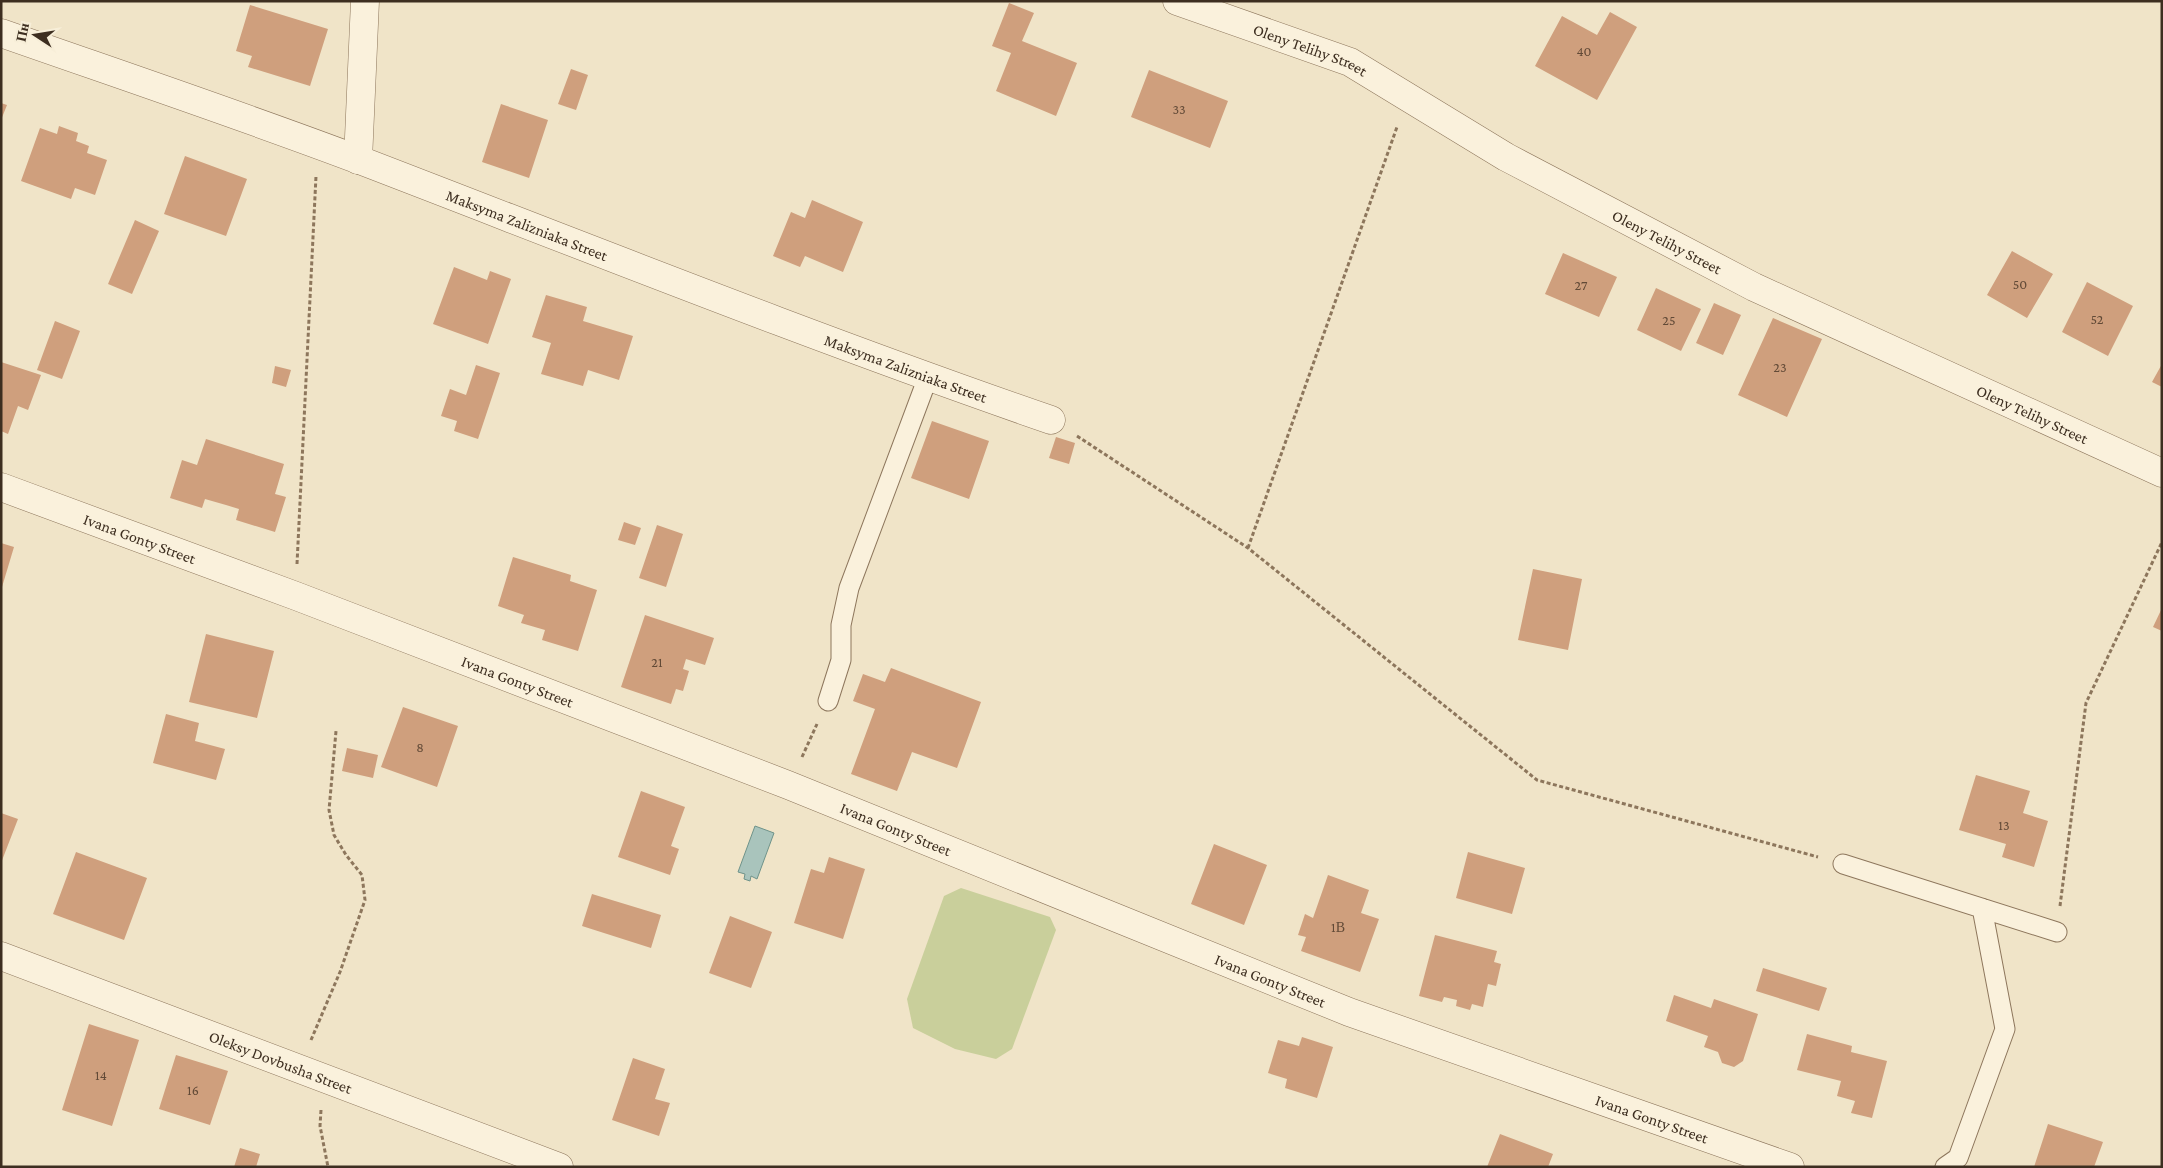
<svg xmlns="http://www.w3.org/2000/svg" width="2163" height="1168" viewBox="0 0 2163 1168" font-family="'Crimson Pro',serif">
<rect width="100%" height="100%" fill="#f0e4c8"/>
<path fill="#c9cf9b" d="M 961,888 L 1050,917 L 1056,930 L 1012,1049 L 996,1059 L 955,1049 L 913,1028 L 907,999 L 944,896 Z"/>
<path fill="#a9c4bc" stroke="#6f938a" d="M 755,826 L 774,833 L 757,879 L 751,876 L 750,881 L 744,879 L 745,874 L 738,872 Z"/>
<path fill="#cf9f7d" d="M 1009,3 L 1034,13 L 1022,41 L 1077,63 L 1056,116 L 996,91 L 1011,53 L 992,46 Z
M 250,5 L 328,29 L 310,86 L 248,67 L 252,56 L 236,51 Z
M 1610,12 L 1637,27 L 1597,100 L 1535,66 L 1562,16 L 1597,35 Z
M 571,69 L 588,75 L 576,110 L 558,104 Z
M 1149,70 L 1228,101 L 1210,148 L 1131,117 Z
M 1,103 L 7,105 L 1,120 Z
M 501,104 L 548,120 L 529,178 L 482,162 Z
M 59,126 L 78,133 L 76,141 L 89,146 L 87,153 L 107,160 L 95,195 L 75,188 L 71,199 L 21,181 L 40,128 L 57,134 Z
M 185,156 L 247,179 L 226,236 L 164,214 Z
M 812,200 L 863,222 L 843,272 L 805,256 L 800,267 L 773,256 L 791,212 L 805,218 Z
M 135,220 L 159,231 L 132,294 L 108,284 Z
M 2012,251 L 2053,274 L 2027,318 L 1987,295 Z
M 1563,253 L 1617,277 L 1599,317 L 1545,294 Z
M 454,267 L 487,280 L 490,271 L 511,279 L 488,344 L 433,324 Z
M 2087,282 L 2133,306 L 2108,356 L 2062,332 Z
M 1656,288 L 1701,309 L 1681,351 L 1637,330 Z
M 546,295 L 587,307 L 583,321 L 633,336 L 619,380 L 588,370 L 583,386 L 541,374 L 551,343 L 532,337 Z
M 1714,303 L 1741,315 L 1723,355 L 1696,343 Z
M 1773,318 L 1822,339 L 1787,417 L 1738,395 Z
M 55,321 L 80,331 L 62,379 L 37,370 Z
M 1,362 L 41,375 L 28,410 L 18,406 L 8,434 L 1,431 Z
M 2162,364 L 2162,387 L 2152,382 Z
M 476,365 L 500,373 L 478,439 L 454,431 L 457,421 L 441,416 L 450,389 L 466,395 Z
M 275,366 L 291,370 L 286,387 L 272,383 Z
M 932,421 L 989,441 L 969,499 L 911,478 Z
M 1056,437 L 1075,443 L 1069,464 L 1049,458 Z
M 206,439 L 284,464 L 275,494 L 286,497 L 275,532 L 236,520 L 239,509 L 226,505 L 205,499 L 202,508 L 170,498 L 182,460 L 197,465 Z
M 624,522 L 641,528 L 635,545 L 618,540 Z
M 657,525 L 683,534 L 666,587 L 639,578 Z
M 1,543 L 14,547 L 2,587 L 1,587 Z
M 513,557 L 571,575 L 570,581 L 597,590 L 578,651 L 542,640 L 545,630 L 521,623 L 524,615 L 498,606 Z
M 1533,569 L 1582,579 L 1568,650 L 1518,640 Z
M 2162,608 L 2162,631 L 2153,627 Z
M 645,615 L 714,638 L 705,665 L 686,659 L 683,669 L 689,671 L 683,691 L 676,689 L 671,704 L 621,687 Z
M 206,634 L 274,651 L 257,718 L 189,702 Z
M 891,668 L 981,702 L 957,768 L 912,752 L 897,791 L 851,774 L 875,709 L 853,701 L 863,674 L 885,682 Z
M 403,707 L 458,726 L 437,787 L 381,767 Z
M 166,714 L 199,723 L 195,741 L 225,749 L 216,780 L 153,763 Z
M 347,748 L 378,755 L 373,778 L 342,771 Z
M 1976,775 L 2030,791 L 2023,813 L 2048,821 L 2034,867 L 2002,857 L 2006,844 L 1959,830 Z
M 641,791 L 685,807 L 671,846 L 679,849 L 670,875 L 618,857 Z
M 1,813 L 18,819 L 1,863 Z
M 1214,844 L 1267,865 L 1244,925 L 1191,904 Z
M 76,852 L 147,878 L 124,940 L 53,914 Z
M 1468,852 L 1525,868 L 1512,914 L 1456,898 Z
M 829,857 L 865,869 L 843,939 L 794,923 L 811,869 L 824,873 Z
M 1328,875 L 1369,890 L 1361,913 L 1379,919 L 1360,972 L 1301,951 L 1306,937 L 1298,935 L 1305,914 L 1313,918 Z
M 592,894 L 661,915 L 651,948 L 582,926 Z
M 730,916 L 772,932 L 751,988 L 709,973 Z
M 1435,935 L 1497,951 L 1494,962 L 1501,964 L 1496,986 L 1488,984 L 1483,1007 L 1472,1004 L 1470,1010 L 1456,1006 L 1457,1000 L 1444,997 L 1442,1002 L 1419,996 Z
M 1763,968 L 1827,988 L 1819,1011 L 1756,991 Z
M 1674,995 L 1711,1008 L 1714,999 L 1758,1014 L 1743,1061 L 1734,1067 L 1722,1063 L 1718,1052 L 1704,1047 L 1708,1036 L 1666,1021 Z
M 89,1024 L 139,1040 L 112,1126 L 62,1110 Z
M 1807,1034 L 1852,1046 L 1851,1052 L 1887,1061 L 1872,1118 L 1851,1113 L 1855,1101 L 1837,1096 L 1841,1081 L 1797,1070 Z
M 1302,1037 L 1333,1047 L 1317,1098 L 1285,1088 L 1287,1079 L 1268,1073 L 1278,1040 L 1299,1046 Z
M 176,1055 L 228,1071 L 210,1125 L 159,1109 Z
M 633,1058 L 665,1069 L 655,1099 L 670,1103 L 659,1136 L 612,1120 Z
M 2048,1124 L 2103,1142 L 2094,1167 L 2034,1167 Z
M 1500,1134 L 1553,1154 L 1548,1167 L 1487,1167 Z
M 240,1148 L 260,1154 L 256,1167 L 234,1167 Z"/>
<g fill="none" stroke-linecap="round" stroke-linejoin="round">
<defs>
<path id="service" d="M 828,701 L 841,660 L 841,625 L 849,588 L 928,377
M 1843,864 L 2057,932
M 1945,1167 L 1958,1158 L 2005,1029 L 1982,908"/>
<g id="minor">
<path id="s1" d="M 1,33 C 121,75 243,116 362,161 C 591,249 819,340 1051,420"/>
<path d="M 358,160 L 365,1"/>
<path id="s2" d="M 1,487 L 296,596 L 788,785 L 1349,1012 L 1790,1167"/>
<path id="s3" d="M 1,956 L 559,1167"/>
</g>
<g id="tertiary">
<path id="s4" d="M 1177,1 L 1350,62 L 1506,157 L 1754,287 L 2162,473"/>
</g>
</defs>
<use href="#service" stroke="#8d765c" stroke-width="21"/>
<use href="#minor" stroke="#8d765c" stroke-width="29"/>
<use href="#tertiary" stroke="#8d765c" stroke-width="29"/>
<path stroke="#8d765c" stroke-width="3" stroke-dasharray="4 2.5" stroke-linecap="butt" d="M 1077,436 L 1248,548 L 1537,780 L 1818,857
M 1248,548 L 1397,127
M 297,564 L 316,176
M 802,757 L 817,724
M 2060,906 L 2086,703 L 2162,542
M 311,1040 L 340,972 L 365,900 L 362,875 L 346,855 L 334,835 L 329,810 L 336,731
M 321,1110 L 320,1126 L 328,1167"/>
<use href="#service" stroke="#faf1dc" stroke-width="19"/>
<use href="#minor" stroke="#faf1dc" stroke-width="28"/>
<use href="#tertiary" stroke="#faf1dc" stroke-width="28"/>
</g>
<g text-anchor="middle" stroke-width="5" stroke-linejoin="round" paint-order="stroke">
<g font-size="14" fill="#624a37">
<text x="1584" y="56">40</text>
<text x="1179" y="114">33</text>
<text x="2020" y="289">50</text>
<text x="1581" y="290">27</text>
<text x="2097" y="324">52</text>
<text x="1669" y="325">25</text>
<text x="1780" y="372">23</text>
<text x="657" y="667">21</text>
<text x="420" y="752">8</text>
<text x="2004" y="830">13</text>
<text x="1338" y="932">1В</text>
<text x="101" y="1080">14</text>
<text x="193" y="1095">16</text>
</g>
<g font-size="16" fill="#3d2e20" stroke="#f7eed8">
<text dy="6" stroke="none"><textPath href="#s4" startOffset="142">Oleny Telihy Street</textPath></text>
<text dy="6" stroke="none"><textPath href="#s1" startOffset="560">Maksyma Zalizniaka Street</textPath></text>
<text dy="6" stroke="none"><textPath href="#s4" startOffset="548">Oleny Telihy Street</textPath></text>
<text dy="6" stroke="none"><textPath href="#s1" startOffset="965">Maksyma Zalizniaka Street</textPath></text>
<text dy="6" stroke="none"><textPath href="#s4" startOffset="952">Oleny Telihy Street</textPath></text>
<text dy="6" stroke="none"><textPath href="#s2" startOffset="148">Ivana Gonty Street</textPath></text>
<text dy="6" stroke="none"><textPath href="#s2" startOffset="552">Ivana Gonty Street</textPath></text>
<text dy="6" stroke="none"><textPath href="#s2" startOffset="958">Ivana Gonty Street</textPath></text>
<text dy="6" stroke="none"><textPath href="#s2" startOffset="1362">Ivana Gonty Street</textPath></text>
<text dy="6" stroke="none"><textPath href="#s3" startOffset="299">Oleksy Dovbusha Street</textPath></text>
<text dy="6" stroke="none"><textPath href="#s2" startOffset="1768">Ivana Gonty Street</textPath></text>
</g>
</g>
<rect width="2163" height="1168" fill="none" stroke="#3d2e20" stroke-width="5"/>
<g transform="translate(35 35) rotate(282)" stroke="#f7eed8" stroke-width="4" paint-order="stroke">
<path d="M0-4L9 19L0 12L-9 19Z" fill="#3d2e20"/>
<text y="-8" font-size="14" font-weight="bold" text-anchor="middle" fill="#3d2e20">Пн</text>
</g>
</svg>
